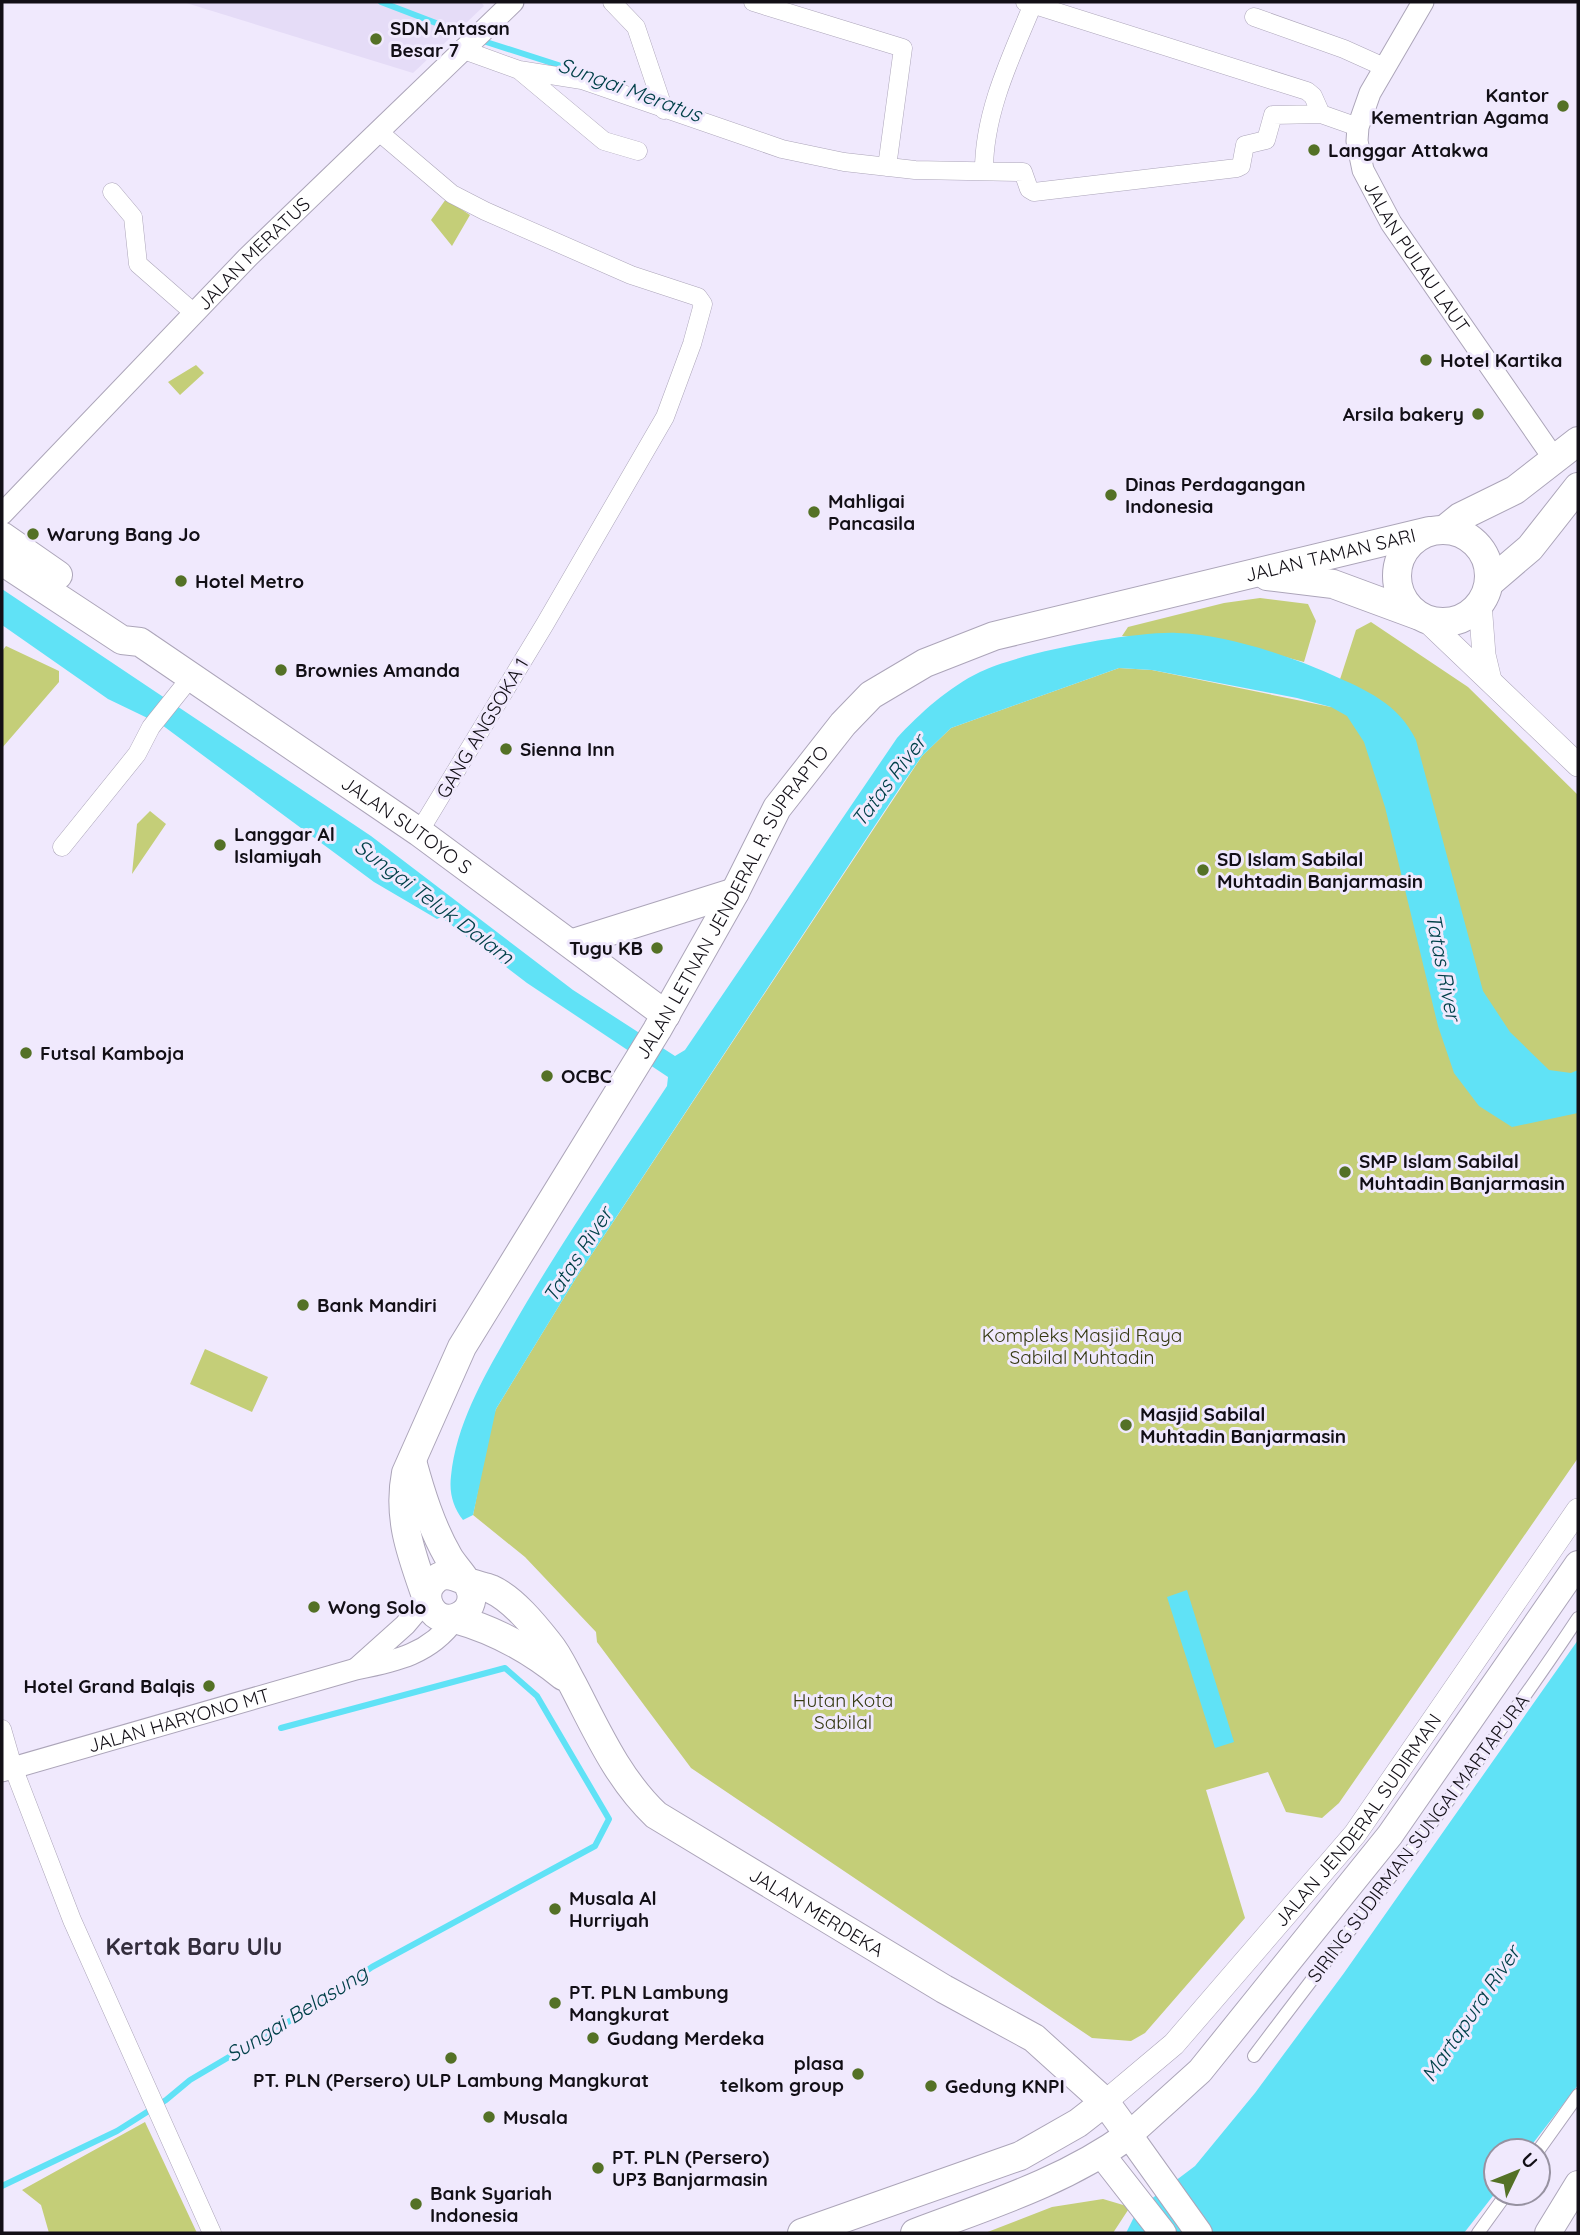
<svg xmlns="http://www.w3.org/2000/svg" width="1580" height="2235" viewBox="0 0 1580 2235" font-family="Quicksand,sans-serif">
<rect width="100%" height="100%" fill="#f0e9fd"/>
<path fill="#e5dcf7" d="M 183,2 L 481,2 L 484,6 L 413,73 Z"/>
<path fill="#c4ce78" d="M 446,199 L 470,215 L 452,246 L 431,220 Z
M 196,365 L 204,373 L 180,395 L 168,382 Z
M 1260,598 L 1308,604 L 1316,621 L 1304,662 L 1247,647 L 1122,636 L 1128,627 L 1224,603 Z
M 1371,622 L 1468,687 L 1578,795 L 1578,1458 L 1339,1803 L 1322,1818 L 1286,1812 L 1268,1772 L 1206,1790 L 1245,1918 L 1145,2033 L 1131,2041 L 1092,2038 L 691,1768 L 597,1642 L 596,1632 L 525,1557 L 473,1515 L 491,1422 L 496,1409 L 576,1278 L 922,756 L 951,728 L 1119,668 L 1152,670 L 1331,707 L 1356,630 Z
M 6,646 L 59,671 L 59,682 L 2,748 L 2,651 Z
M 150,811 L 166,824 L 132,874 L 137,824 Z
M 205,1349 L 268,1377 L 252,1412 L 190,1384 Z
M 145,2122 L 197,2233 L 49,2233 L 41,2205 L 22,2190 Z
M 1103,2199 L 1130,2207 L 1113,2233 L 985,2233 L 1052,2207 Z"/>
<path fill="#60e2f6" d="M 2,589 L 371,836 L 573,990 L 675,1056 L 685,1050 L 897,738 C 920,713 949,687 980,672 C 1018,653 1134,631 1177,633 C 1223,634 1288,655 1330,674 C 1366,690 1398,703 1416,740 L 1483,991 L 1510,1032 L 1549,1070 L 1571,1073 L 1578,1070 L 1578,1113 L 1512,1127 L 1479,1106 L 1454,1073 L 1438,1026 L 1385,807 L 1364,742 L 1347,716 L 1331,707 L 1297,698 L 1152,670 L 1119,668 L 951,728 L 922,756 L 901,786 L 576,1278 L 496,1409 L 473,1515 L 463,1520 C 453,1507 449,1493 451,1476 C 456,1426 482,1380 506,1338 C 555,1251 612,1169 667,1086 L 668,1077 L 527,983 L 441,917 L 437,919 L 374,882 L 162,725 L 108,699 L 2,625 Z
M 1187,1590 L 1234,1742 L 1215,1748 L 1167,1597 Z
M 1578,1640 L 1578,2085 L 1527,2151 L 1496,2151 L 1496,2192 L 1464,2233 L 1126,2233 L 1138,2209 L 1195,2166 L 1255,2093 L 1344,1973 Z"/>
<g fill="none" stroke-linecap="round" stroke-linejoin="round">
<path stroke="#60e2f6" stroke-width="6" d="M 381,2 L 470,36
M 480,40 L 580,72
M 2,2186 L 117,2131 L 166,2100 L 190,2080 L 320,2003 L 372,1967 L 595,1846 L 609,1819 L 537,1696 L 505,1668 L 281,1728"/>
<defs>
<path id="pedestrian" d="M 1254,2056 C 1363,1911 1478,1769 1578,1618
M 1538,2151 L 1578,2095
M 1478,2233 L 1507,2193"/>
<path id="minor" d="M 612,2 L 636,27 L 664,110
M 753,2 L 903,48 L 887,167
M 1025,2 L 1307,91 L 1313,96 L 1321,114 L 1358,127
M 1254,17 L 1344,49 L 1384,67
M 461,49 L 519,70 L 582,80 L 782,149 L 844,162 L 915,170 L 1023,172 L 1029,189 L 1034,192 L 1237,168 L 1241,166 L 1245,145 L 1266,140 L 1273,115 L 1321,114
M 519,70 L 604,141 L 638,151
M 379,132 L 452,194 L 485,211 L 631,275 L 698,297 L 703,304 L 692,344 L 665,417 L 545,624 L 419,832
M 984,170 C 984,112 1011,57 1033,4
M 112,192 L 133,217 L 138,264 L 194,313
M 62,847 L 137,754 L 151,727 L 191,677
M 2,1729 L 13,1767 L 72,1920 L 212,2233"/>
<g id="tertiary">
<path id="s1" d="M 1423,2 L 1370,93 L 1358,127 L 1357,141 L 1363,170 L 1391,223 L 1555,460"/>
<path id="s2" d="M 2,514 L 248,257 L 513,2"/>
<path d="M 357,1668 L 405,1625 L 427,1599"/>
<path id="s3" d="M 2,1771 L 356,1669 C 396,1661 430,1654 455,1619"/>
</g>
<g id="secondary">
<path d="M 1480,603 L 1484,655 L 1490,680"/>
<path d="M 1425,619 L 1578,765"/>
<path id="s4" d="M 1105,2102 L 1174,2044 L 1355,1834 L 1578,1510"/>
</g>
<path id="primary" d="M 1102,2155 L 1163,2233
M 1199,2233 L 1129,2135 L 1200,2071 L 1390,1835 L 1578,1564
M 1548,2233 L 1578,2184"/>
<g id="trunk">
<circle cx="1443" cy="576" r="46"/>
<path d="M 1444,530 L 1460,517 L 1515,490 L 1578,441"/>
<path d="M 2,536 L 58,575"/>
<path id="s5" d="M 2,561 L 122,640 L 140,642 L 419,832 L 666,1015"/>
<path d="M 1267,576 L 1333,584 L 1417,615"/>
<path d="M 1489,583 L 1530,548 L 1578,487"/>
<path d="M 573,943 L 735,892"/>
<path id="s6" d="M 412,1461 C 421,1494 431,1526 448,1556 C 454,1567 468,1579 471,1592 C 476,1616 442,1630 430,1607 C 426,1599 426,1590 432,1583 C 442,1570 454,1576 466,1581 C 474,1585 483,1586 491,1589 C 513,1599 534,1625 549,1644 C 559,1656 565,1671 573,1685 C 597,1731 618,1779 656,1815 L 944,1989 L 1034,2038 L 1105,2102 L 1129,2135 C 1064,2182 989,2205 915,2233"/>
<path id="s7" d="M 427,1599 C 412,1556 397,1519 406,1473 L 462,1347 L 657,1030 L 735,892 L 777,808 L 843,724 L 871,695 L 925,663 L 994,636 L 1429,531"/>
<path d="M 455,1619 C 495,1630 531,1650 563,1676"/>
<path d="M 802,2233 L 1020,2156 L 1078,2123 L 1105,2102"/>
</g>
</defs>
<use href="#pedestrian" stroke="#aca5b9" stroke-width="14"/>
<use href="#minor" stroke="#aca5b9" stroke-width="19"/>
<use href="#tertiary" stroke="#aca5b9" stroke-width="23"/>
<use href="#secondary" stroke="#aca5b9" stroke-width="24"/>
<use href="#primary" stroke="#aca5b9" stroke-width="28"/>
<use href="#trunk" stroke="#aca5b9" stroke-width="30"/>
<use href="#pedestrian" stroke="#fff" stroke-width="12"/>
<use href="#minor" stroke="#fff" stroke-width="18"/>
<use href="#tertiary" stroke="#fff" stroke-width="21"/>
<use href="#secondary" stroke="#fff" stroke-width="23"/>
<use href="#primary" stroke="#fff" stroke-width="26"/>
<use href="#trunk" stroke="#fff" stroke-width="28"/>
</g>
<g fill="#547126" stroke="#f0e9fd" stroke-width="2.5">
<circle cx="376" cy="39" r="7"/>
<circle cx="1563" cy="106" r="7"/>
<circle cx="1314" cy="150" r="7"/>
<circle cx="1426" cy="360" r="7"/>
<circle cx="1478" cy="414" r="7"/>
<circle cx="1111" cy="495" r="7"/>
<circle cx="814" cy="512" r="7"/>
<circle cx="33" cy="534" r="7"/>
<circle cx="181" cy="581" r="7"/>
<circle cx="281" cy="670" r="7"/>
<circle cx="506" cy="749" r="7"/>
<circle cx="220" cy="845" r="7"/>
<circle cx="1203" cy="870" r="7"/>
<circle cx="657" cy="948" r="7"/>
<circle cx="26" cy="1053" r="7"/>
<circle cx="547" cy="1076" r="7"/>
<circle cx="1345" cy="1172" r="7"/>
<circle cx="303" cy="1305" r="7"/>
<circle cx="1126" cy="1425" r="7"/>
<circle cx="314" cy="1607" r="7"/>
<circle cx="209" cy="1686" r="7"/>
<circle cx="555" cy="1909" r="7"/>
<circle cx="555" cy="2003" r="7"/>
<circle cx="593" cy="2038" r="7"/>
<circle cx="451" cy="2058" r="7"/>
<circle cx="858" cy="2074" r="7"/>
<circle cx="931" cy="2086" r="7"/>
<circle cx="489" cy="2117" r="7"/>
<circle cx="598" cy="2168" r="7"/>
<circle cx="416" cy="2204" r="7"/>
</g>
<g text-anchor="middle" stroke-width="6" stroke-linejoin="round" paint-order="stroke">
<g font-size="19" font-weight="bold" fill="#120f16" stroke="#f0e9fd" text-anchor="start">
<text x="390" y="35">SDN Antasan<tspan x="390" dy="22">Besar 7</tspan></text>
<text x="1549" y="102" text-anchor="end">Kantor<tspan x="1549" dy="22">Kementrian Agama</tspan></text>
<text x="1328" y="157">Langgar Attakwa</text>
<text x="1440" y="367">Hotel Kartika</text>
<text x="1464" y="421" text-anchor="end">Arsila bakery</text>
<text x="1125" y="491">Dinas Perdagangan<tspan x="1125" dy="22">Indonesia</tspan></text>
<text x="828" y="508">Mahligai<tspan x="828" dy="22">Pancasila</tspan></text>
<text x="47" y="541">Warung Bang Jo</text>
<text x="195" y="588">Hotel Metro</text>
<text x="295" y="677">Brownies Amanda</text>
<text x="520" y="756">Sienna Inn</text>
<text x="234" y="841">Langgar Al<tspan x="234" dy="22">Islamiyah</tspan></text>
<text x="1217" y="866">SD Islam Sabilal<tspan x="1217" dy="22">Muhtadin Banjarmasin</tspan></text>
<text x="643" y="955" text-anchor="end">Tugu KB</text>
<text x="40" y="1060">Futsal Kamboja</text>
<text x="561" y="1083">OCBC</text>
<text x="1359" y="1168">SMP Islam Sabilal<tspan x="1359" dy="22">Muhtadin Banjarmasin</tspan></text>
<text x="317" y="1312">Bank Mandiri</text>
<text x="1140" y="1421">Masjid Sabilal<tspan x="1140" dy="22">Muhtadin Banjarmasin</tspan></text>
<text x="328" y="1614">Wong Solo</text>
<text x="195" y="1693" text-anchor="end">Hotel Grand Balqis</text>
<text x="569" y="1905">Musala Al<tspan x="569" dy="22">Hurriyah</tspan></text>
<text x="569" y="1999">PT. PLN Lambung<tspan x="569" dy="22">Mangkurat</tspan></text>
<text x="607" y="2045">Gudang Merdeka</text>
<text x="844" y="2070" text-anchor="end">plasa<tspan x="844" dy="22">telkom group</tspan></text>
<text x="451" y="2087" text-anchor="middle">PT. PLN (Persero) ULP Lambung Mangkurat</text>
<text x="945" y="2093">Gedung KNPI</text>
<text x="503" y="2124">Musala</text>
<text x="612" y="2164">PT. PLN (Persero)<tspan x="612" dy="22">UP3 Banjarmasin</tspan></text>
<text x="430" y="2200">Bank Syariah<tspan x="430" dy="22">Indonesia</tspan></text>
</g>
<g font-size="19" fill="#120f16" stroke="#f0e9fd">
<text dy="7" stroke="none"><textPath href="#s2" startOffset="362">JALAN MERATUS</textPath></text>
<text dy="7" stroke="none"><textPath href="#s1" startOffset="287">JALAN PULAU LAUT</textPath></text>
<text dy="7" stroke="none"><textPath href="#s7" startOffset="1522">JALAN TAMAN SARI</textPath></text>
<text transform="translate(482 728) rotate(-59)" y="7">GANG ANGSOKA 1</text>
<text dy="7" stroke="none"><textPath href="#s5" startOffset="485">JALAN SUTOYO S</textPath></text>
<text dy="7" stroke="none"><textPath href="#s7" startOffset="788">JALAN LETNAN JENDERAL R. SUPRAPTO</textPath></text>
<text dy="7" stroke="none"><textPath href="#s3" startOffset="184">JALAN HARYONO MT</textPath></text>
<text dy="7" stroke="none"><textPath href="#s4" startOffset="380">JALAN JENDERAL SUDIRMAN</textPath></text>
<text transform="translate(1418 1838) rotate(-53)" y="7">SIRING SUDIRMAN SUNGAI MARTAPURA</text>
<text dy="7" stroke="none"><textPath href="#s6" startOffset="768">JALAN MERDEKA</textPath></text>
</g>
<g font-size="19" fill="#343811" stroke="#f0e9fd">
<text x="1082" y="1342">Kompleks Masjid Raya<tspan x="1082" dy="22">Sabilal Muhtadin</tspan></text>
<text x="843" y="1707">Hutan Kota<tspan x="843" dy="22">Sabilal</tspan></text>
</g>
<g font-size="21" font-style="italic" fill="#014049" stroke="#f0e9fd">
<text transform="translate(630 90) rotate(20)" y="7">Sungai Meratus</text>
<text transform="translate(889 781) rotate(-53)" y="7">Tatas River</text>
<text transform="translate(434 902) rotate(37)" y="7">Sungai Teluk Dalam</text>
<text transform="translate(1443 967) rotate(79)" y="7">Tatas River</text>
<text transform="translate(578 1255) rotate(-57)" y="7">Tatas River</text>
<text transform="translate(297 2014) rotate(-32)" y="7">Sungai Belasung</text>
<text transform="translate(1471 2014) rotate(-56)" y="7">Martapura River</text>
</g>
<g font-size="23" font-weight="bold" fill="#332d3c" stroke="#f0e9fd">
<text x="194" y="1955">Kertak Baru Ulu</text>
</g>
</g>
<rect width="1580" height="2235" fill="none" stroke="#120f16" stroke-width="7"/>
<g transform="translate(1517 2172) rotate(47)"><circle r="33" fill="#f0e9fd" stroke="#9792a1" stroke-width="2"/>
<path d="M0-5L12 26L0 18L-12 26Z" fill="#547126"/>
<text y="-10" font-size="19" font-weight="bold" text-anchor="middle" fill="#120f16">U</text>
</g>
</svg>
